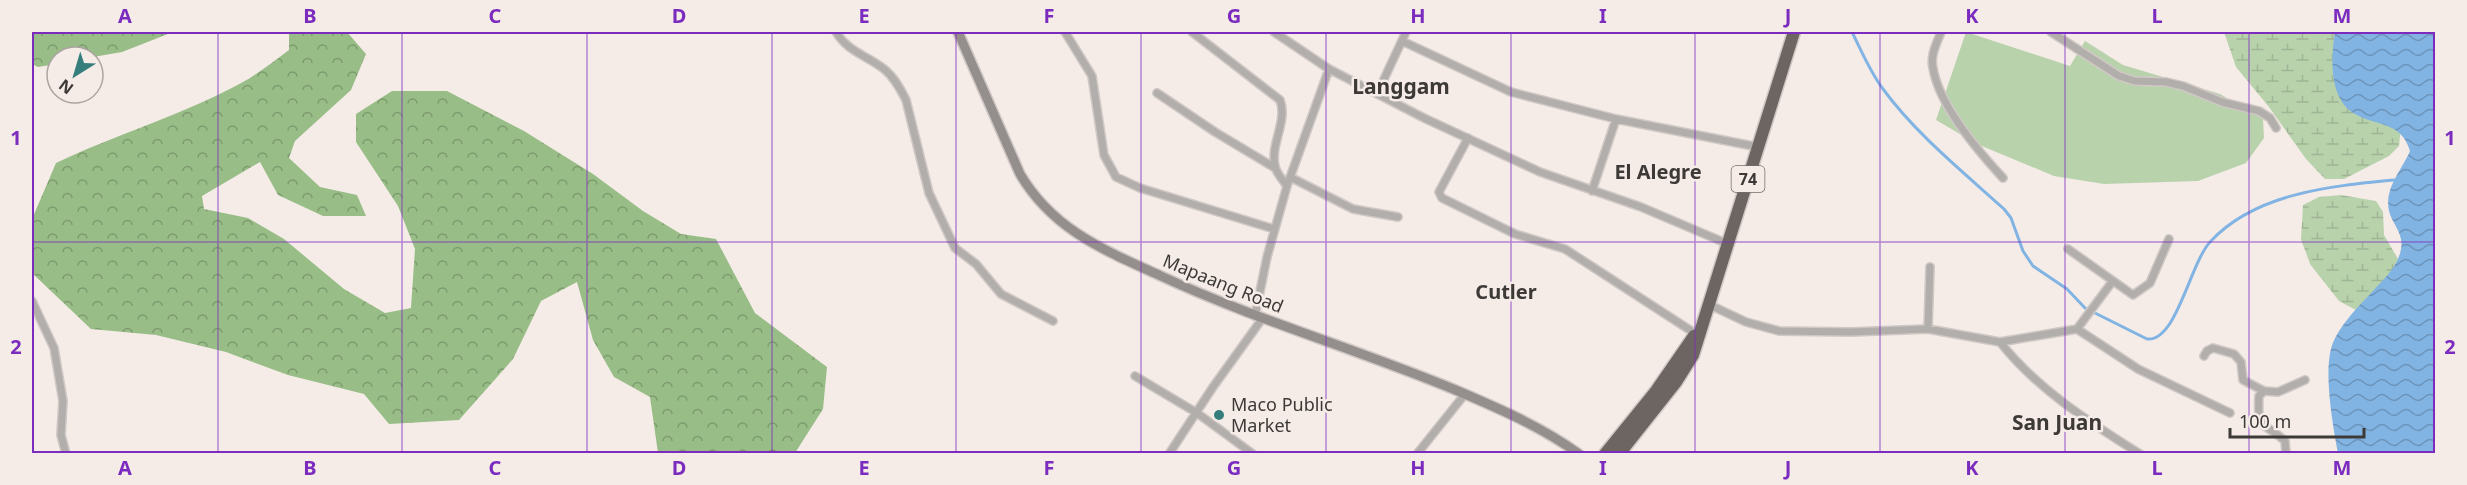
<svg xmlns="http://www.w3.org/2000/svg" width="2467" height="485" viewBox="0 0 2467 485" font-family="'Noto Sans',sans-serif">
<defs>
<pattern id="forest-crowns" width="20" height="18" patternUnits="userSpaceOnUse" patternTransform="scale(1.5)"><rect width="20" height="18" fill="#98bd86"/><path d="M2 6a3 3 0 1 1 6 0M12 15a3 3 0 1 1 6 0" fill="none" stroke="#7d9b6e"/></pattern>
<pattern id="wetland-marsh" width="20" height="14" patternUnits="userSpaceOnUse" patternTransform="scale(1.5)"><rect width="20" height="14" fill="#b8d2ac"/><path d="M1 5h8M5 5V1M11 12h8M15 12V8" fill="none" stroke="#9fb595"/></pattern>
<pattern id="water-waves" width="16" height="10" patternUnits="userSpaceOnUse" patternTransform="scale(1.5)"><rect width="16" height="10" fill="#82b4e3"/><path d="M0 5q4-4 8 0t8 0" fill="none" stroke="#6c93b9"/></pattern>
</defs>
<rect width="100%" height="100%" fill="#f5ece8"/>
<path fill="#b8d2ac" d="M 1966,32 L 2070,66 L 2085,41 L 2123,65 L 2220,94 L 2263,119 L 2264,138 L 2246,163 L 2198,181 L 2104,184 L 2054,176 L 1977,144 L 1936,120 Z"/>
<path fill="url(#forest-crowns)" d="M 32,32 L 173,32 L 122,52 L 93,57 L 57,57 L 57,64 L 38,67 L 32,64 Z
M 286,32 L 347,32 L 366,54 L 351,90 L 295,141 L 289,158 L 320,187 L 357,195 L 366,216 L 323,216 L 278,195 L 260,162 L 202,196 L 204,209 L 248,218 L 284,239 L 344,289 L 385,313 L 411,308 L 415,249 L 398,206 L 356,142 L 356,114 L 392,91 L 447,91 L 524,131 L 593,174 L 643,211 L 681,234 L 716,239 L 755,313 L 827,367 L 823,409 L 795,453 L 658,453 L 650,397 L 614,377 L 593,340 L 577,282 L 541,301 L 513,359 L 459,420 L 389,424 L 364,394 L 288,375 L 226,352 L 156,335 L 91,329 L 32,273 L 32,219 L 56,163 C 117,134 183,115 243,82 C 259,73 274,61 289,50 L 289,33 Z"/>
<path fill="url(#wetland-marsh)" d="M 2224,32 L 2348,32 L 2404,96 L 2399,146 L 2389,156 L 2344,179 L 2325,179 L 2306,159 L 2269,107 L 2236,67 Z
M 2341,195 L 2376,201 L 2383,212 L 2384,235 L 2401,264 L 2372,310 L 2356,310 L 2339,301 L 2310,264 L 2301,239 L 2303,205 L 2319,197 Z"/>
<path fill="url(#water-waves)" d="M 2335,32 L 2435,32 L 2435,453 L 2338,453 C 2333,427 2324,375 2331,349 C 2336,329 2357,308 2371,293 C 2383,280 2398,267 2401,249 C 2404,233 2392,224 2389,211 C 2384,188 2402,170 2410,151 C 2401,121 2378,127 2355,114 C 2328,99 2331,56 2335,32 Z"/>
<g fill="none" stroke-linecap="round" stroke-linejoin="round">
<path stroke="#82b4e3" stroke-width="3" d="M 1852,32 C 1861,50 1870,72 1883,89 C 1916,134 1962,171 2004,209 L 2011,218 L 2023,251 L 2033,266 L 2067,289 L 2085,308 L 2147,339 C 2177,342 2190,262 2211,241 C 2256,193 2331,186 2394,180"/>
<defs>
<path id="street" d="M 836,32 C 848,52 866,55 884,69 C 894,77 900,88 906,100 L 929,193 L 955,248 L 976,264 L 1001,294 L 1053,321
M 1065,32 L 1092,76 L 1104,155 L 1116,177 L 1140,188 L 1274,229
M 1192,32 L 1280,100 C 1288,121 1270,144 1275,166 C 1276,173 1283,180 1287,186
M 1274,32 L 1329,69 L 1424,118 L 1540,172 L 1641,207 L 1728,244
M 1941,32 C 1937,43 1930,55 1933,68 C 1939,105 1978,151 2003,178
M 2051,32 L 2119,76 L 2135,81 L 2166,82 L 2183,86 L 2222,102 L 2259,111 L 2270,118 L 2276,128
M 1402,41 L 1511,92 L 1616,119
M 1157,93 L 1215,132 L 1275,168
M 1377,94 L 1406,32
M 1468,138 L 1439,192 L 1442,198 L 1515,234 L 1565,249 L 1696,334
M 1290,177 L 1353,209 L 1398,217
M 1592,191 L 1616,119 L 1758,147
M 2068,249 L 2133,295 L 2150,283 L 2169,239
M 32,301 L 54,348 L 63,401 L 61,435 L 66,454
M 1710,305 L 1746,322 L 1779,331 L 1851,332 L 1928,329 L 2000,342
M 1255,316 L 1267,257 L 1287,186 L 1329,69
M 1928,329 L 1930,267
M 2077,329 L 2112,282
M 2204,356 L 2207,351 L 2213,348 L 2234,354 L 2241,362 L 2243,380 L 2264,391
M 1135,376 L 1197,413 L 1253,454
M 1169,454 L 1213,387 L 1262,319
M 1417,454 L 1465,394
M 2140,454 C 2089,422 2037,389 2000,342 L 2077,329 L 2138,369 L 2230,413
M 2286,454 L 2285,441 C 2263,420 2257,433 2259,396 L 2264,391 L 2278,392 L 2305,380"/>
<path id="secondary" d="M 958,32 L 1020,174 C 1053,230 1104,250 1161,276 C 1258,321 1360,350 1458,391 C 1500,409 1542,427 1579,454"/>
<path id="highway" d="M 1605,454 L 1656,391 L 1694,336
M 1619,454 L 1676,382 L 1693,355 L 1794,32"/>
</defs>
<use href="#street" stroke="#d0c8c5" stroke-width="10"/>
<use href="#secondary" stroke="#d0c8c5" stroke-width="12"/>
<use href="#highway" stroke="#d0c8c5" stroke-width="15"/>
<use href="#street" stroke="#b1aeac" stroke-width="7"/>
<use href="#secondary" stroke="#948e8c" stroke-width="9"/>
<use href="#highway" stroke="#6c6562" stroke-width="12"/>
</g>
<path fill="none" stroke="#7b2cbf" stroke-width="1.5" stroke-opacity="0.55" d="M 218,32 L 218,454M 402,32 L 402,454M 587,32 L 587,454M 772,32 L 772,454M 956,32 L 956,454M 1141,32 L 1141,454M 1326,32 L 1326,454M 1511,32 L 1511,454M 1695,32 L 1695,454M 1880,32 L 1880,454M 2065,32 L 2065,454M 2249,32 L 2249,454M 32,242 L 2436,242"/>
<circle fill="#357e7b" stroke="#f5ece8" stroke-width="2" cx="1219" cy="415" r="6"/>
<g text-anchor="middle" stroke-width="5" stroke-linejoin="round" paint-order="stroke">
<rect fill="#f5ece8" stroke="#746f6c" stroke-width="1.5" x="1731.5" y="166" width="33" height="26" rx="4.5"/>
<g font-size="16" font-weight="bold" fill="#3c3937">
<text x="1748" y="185">74</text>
</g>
<g font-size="18" fill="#3c3937" stroke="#f5ece8">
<text transform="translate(1223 284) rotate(22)" y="6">Mapaang Road</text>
</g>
<g font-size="18" fill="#3c3937" stroke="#f5ece8" text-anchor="start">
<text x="1231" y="411">Maco Public<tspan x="1231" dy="21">Market</tspan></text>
</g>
<g font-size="20" font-weight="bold" fill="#3c3937" stroke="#f5ece8">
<text x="1658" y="179">El Alegre</text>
<text x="1506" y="299">Cutler</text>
</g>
<g font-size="21" font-weight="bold" fill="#3c3937" stroke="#f5ece8">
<text x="1401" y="94">Langgam</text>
<text x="2057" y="430">San Juan</text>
</g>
</g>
<rect width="2467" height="485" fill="none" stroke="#f5ece8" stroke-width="66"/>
<g transform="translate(75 75) rotate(217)"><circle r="28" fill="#f5ece8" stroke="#aba4a1" stroke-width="1.5"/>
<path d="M0-4.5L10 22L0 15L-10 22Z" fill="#357e7b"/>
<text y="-9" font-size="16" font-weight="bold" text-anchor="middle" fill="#3c3937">N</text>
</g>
<path d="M2230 428v9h134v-9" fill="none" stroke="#3c3937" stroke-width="3"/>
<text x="2239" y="428" font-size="18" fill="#3c3937" stroke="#f5ece8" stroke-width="4.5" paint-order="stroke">100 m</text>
<rect x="33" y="33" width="2401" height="419" fill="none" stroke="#7b2cbf" stroke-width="2"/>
<g font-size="20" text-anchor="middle" font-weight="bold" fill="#7b2cbf">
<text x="125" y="23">A</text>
<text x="310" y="23">B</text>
<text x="495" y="23">C</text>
<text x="679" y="23">D</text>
<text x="864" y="23">E</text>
<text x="1049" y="23">F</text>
<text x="1234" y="23">G</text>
<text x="1418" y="23">H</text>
<text x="1603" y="23">I</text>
<text x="1788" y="23">J</text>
<text x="1972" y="23">K</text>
<text x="2157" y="23">L</text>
<text x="2342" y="23">M</text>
<text x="16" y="145">1</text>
<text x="2450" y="145">1</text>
<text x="16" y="354">2</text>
<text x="2450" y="354">2</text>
<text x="125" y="475">A</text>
<text x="310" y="475">B</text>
<text x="495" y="475">C</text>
<text x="679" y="475">D</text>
<text x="864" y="475">E</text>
<text x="1049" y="475">F</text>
<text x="1234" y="475">G</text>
<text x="1418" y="475">H</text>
<text x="1603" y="475">I</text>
<text x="1788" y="475">J</text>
<text x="1972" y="475">K</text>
<text x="2157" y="475">L</text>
<text x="2342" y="475">M</text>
</g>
</svg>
